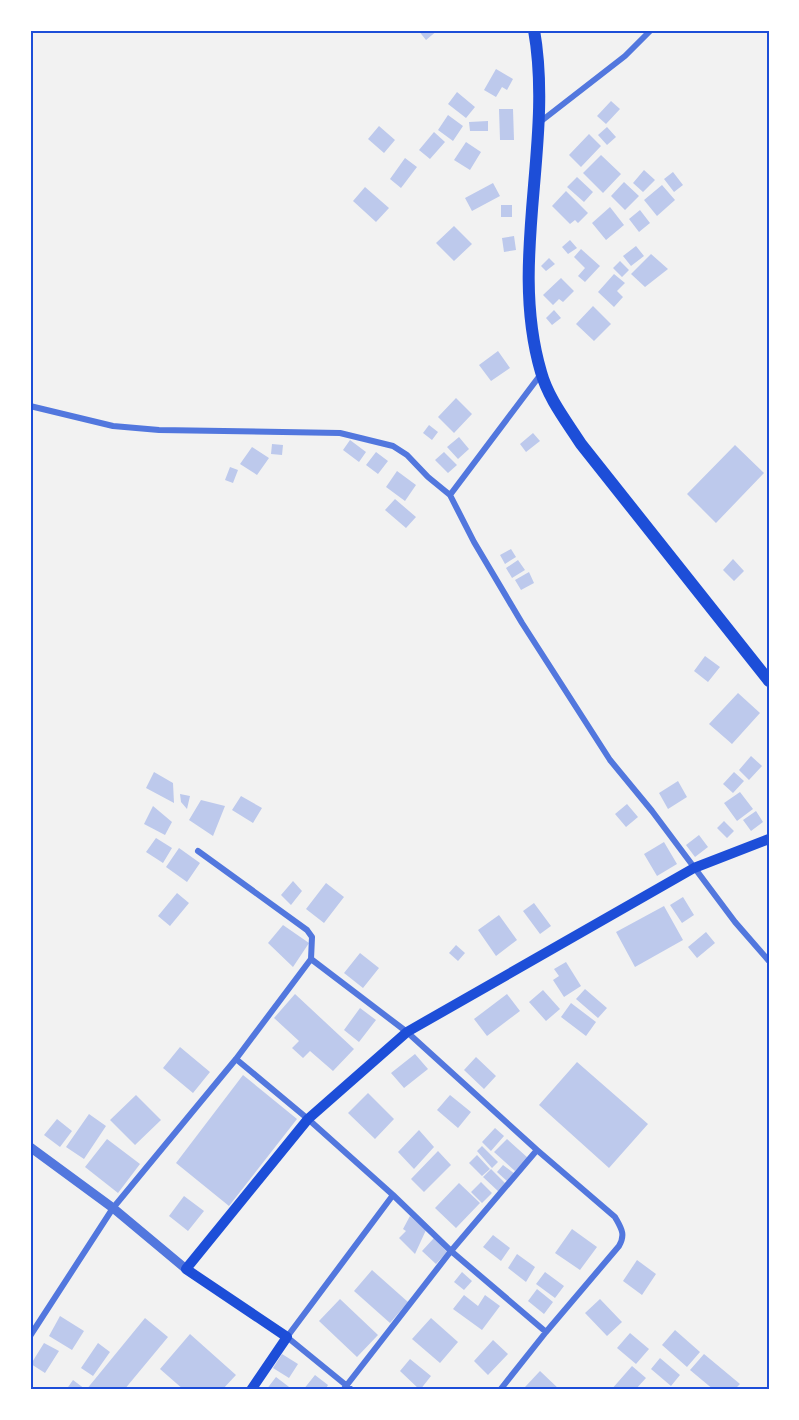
<svg xmlns="http://www.w3.org/2000/svg" width="799" height="1420" viewBox="0 0 799 1420" font-family="Bitter,serif">
<rect width="100%" height="100%" fill="#f2f2f2"/>
<path fill="#bdc9ec" d="M 418,30 L 438,30 L 426,40 Z
M 496,69 L 513,79 L 507,90 L 502,87 L 496,97 L 484,90 Z
M 457,92 L 475,107 L 466,118 L 448,104 Z
M 611,101 L 620,109 L 606,124 L 597,116 Z
M 499,109 L 513,109 L 514,140 L 500,140 Z
M 448,115 L 463,126 L 453,141 L 438,130 Z
M 488,121 L 488,131 L 470,131 L 469,122 Z
M 379,126 L 395,140 L 384,153 L 368,139 Z
M 607,127 L 616,137 L 607,145 L 598,135 Z
M 434,132 L 445,142 L 430,159 L 419,150 Z
M 589,134 L 601,146 L 581,167 L 569,155 Z
M 466,142 L 481,152 L 470,170 L 454,160 Z
M 601,155 L 621,174 L 603,193 L 583,173 Z
M 405,158 L 417,167 L 401,188 L 390,179 Z
M 644,170 L 655,180 L 643,192 L 633,183 Z
M 673,172 L 683,185 L 674,192 L 664,179 Z
M 577,177 L 593,192 L 584,202 L 567,187 Z
M 624,182 L 639,196 L 625,210 L 611,196 Z
M 493,183 L 500,196 L 472,211 L 465,198 Z
M 662,185 L 675,200 L 657,216 L 644,200 Z
M 365,187 L 389,208 L 376,222 L 353,201 Z
M 566,191 L 588,213 L 578,223 L 575,220 L 570,224 L 552,206 Z
M 501,205 L 512,205 L 512,217 L 501,217 Z
M 610,207 L 624,225 L 606,240 L 592,223 Z
M 640,210 L 650,223 L 639,232 L 629,219 Z
M 454,226 L 472,244 L 454,261 L 436,243 Z
M 514,236 L 516,250 L 504,252 L 502,238 Z
M 570,240 L 577,248 L 568,254 L 562,247 Z
M 636,246 L 644,256 L 631,266 L 623,256 Z
M 581,249 L 600,266 L 585,282 L 578,276 L 585,268 L 574,257 Z
M 651,254 L 668,269 L 645,287 L 631,274 Z
M 549,258 L 555,264 L 546,271 L 541,266 Z
M 620,261 L 629,270 L 622,277 L 613,268 Z
M 614,274 L 625,283 L 617,291 L 623,297 L 614,307 L 598,292 Z
M 561,278 L 574,291 L 563,302 L 559,299 L 553,305 L 543,295 Z
M 593,306 L 611,324 L 594,341 L 576,324 Z
M 554,310 L 561,318 L 552,325 L 546,318 Z
M 498,351 L 510,368 L 491,381 L 479,365 Z
M 456,398 L 472,414 L 454,433 L 438,417 Z
M 429,425 L 438,432 L 432,440 L 423,433 Z
M 533,433 L 540,441 L 526,452 L 520,444 Z
M 459,437 L 469,449 L 458,459 L 447,447 Z
M 350,440 L 366,452 L 359,462 L 343,450 Z
M 272,444 L 283,445 L 282,455 L 271,454 Z
M 735,445 L 764,473 L 716,523 L 687,494 Z
M 252,447 L 269,458 L 257,475 L 240,464 Z
M 376,452 L 388,461 L 378,474 L 366,465 Z
M 444,452 L 457,465 L 448,473 L 435,460 Z
M 230,467 L 238,470 L 233,483 L 225,480 Z
M 397,471 L 416,485 L 405,501 L 386,487 Z
M 395,499 L 416,517 L 406,528 L 385,510 Z
M 511,549 L 516,557 L 505,564 L 500,555 Z
M 733,559 L 744,571 L 734,581 L 723,570 Z
M 518,560 L 525,570 L 512,578 L 506,568 Z
M 529,572 L 534,583 L 521,590 L 515,580 Z
M 705,656 L 720,667 L 708,682 L 694,671 Z
M 738,693 L 760,713 L 732,744 L 709,724 Z
M 751,756 L 762,766 L 749,780 L 739,770 Z
M 154,772 L 173,783 L 174,803 L 146,788 Z
M 734,772 L 744,781 L 733,793 L 723,784 Z
M 678,781 L 687,797 L 668,809 L 659,793 Z
M 740,792 L 753,809 L 737,821 L 724,803 Z
M 180,794 L 190,796 L 187,809 L 181,802 Z
M 241,796 L 262,808 L 253,823 L 232,810 Z
M 201,800 L 225,806 L 213,836 L 189,820 Z
M 627,804 L 638,817 L 626,827 L 615,814 Z
M 153,806 L 172,822 L 165,835 L 144,824 Z
M 756,811 L 763,822 L 751,831 L 743,820 Z
M 724,821 L 734,831 L 727,838 L 717,828 Z
M 699,835 L 708,847 L 695,857 L 686,845 Z
M 156,838 L 172,848 L 163,863 L 146,852 Z
M 664,842 L 677,864 L 657,876 L 644,854 Z
M 179,848 L 200,863 L 187,882 L 166,867 Z
M 293,881 L 302,891 L 291,905 L 281,895 Z
M 326,883 L 344,897 L 324,923 L 306,909 Z
M 177,893 L 189,903 L 170,926 L 158,916 Z
M 683,897 L 694,915 L 682,923 L 670,905 Z
M 534,903 L 551,926 L 540,934 L 523,911 Z
M 664,906 L 683,940 L 635,967 L 616,932 Z
M 499,915 L 517,940 L 496,956 L 478,930 Z
M 283,925 L 309,943 L 293,967 L 268,943 Z
M 706,932 L 715,943 L 697,958 L 688,947 Z
M 456,945 L 465,953 L 458,961 L 449,953 Z
M 360,953 L 379,968 L 363,988 L 344,973 Z
M 566,962 L 581,986 L 564,997 L 553,980 L 559,976 L 554,969 Z
M 585,989 L 607,1008 L 598,1018 L 576,999 Z
M 543,990 L 560,1009 L 546,1021 L 529,1002 Z
M 295,994 L 354,1049 L 333,1071 L 310,1051 L 303,1058 L 292,1048 L 299,1041 L 274,1018 Z
M 507,994 L 520,1011 L 487,1036 L 474,1019 Z
M 571,1003 L 596,1022 L 586,1036 L 561,1017 Z
M 360,1008 L 376,1020 L 359,1042 L 344,1030 Z
M 180,1047 L 210,1072 L 193,1093 L 163,1068 Z
M 415,1054 L 428,1069 L 404,1088 L 391,1073 Z
M 476,1057 L 496,1076 L 484,1089 L 464,1070 Z
M 577,1062 L 648,1124 L 609,1168 L 539,1105 Z
M 243,1075 L 297,1119 L 229,1206 L 176,1163 Z
M 368,1093 L 394,1119 L 375,1139 L 348,1113 Z
M 136,1095 L 161,1120 L 135,1145 L 110,1120 Z
M 450,1095 L 471,1112 L 458,1128 L 437,1110 Z
M 89,1114 L 106,1126 L 84,1159 L 66,1147 Z
M 57,1119 L 72,1131 L 60,1147 L 44,1135 Z
M 495,1128 L 504,1136 L 491,1151 L 482,1142 Z
M 419,1130 L 434,1147 L 414,1169 L 398,1152 Z
M 107,1139 L 140,1164 L 118,1193 L 85,1167 Z
M 507,1139 L 528,1158 L 515,1171 L 494,1152 Z
M 482,1146 L 498,1162 L 492,1168 L 477,1151 Z
M 438,1151 L 451,1165 L 424,1192 L 411,1179 Z
M 477,1155 L 490,1169 L 482,1176 L 469,1163 Z
M 503,1165 L 515,1174 L 508,1182 L 497,1172 Z
M 491,1169 L 506,1184 L 499,1192 L 483,1177 Z
M 481,1182 L 492,1193 L 482,1203 L 471,1192 Z
M 459,1183 L 480,1203 L 456,1228 L 435,1208 Z
M 184,1196 L 204,1211 L 188,1231 L 169,1216 Z
M 410,1216 L 426,1230 L 415,1254 L 399,1238 L 406,1231 L 403,1229 Z
M 572,1229 L 597,1247 L 580,1270 L 555,1253 Z
M 493,1235 L 510,1248 L 501,1261 L 483,1247 Z
M 434,1238 L 447,1252 L 436,1264 L 422,1251 Z
M 517,1254 L 535,1267 L 526,1282 L 508,1268 Z
M 637,1260 L 656,1274 L 642,1295 L 623,1281 Z
M 372,1270 L 408,1302 L 390,1323 L 354,1291 Z
M 462,1272 L 472,1281 L 464,1290 L 454,1282 Z
M 545,1272 L 564,1286 L 555,1298 L 536,1284 Z
M 537,1289 L 553,1302 L 544,1314 L 528,1301 Z
M 464,1295 L 478,1306 L 485,1295 L 500,1306 L 482,1330 L 453,1309 Z
M 340,1299 L 378,1335 L 357,1357 L 319,1321 Z
M 600,1299 L 622,1322 L 607,1336 L 585,1313 Z
M 60,1316 L 84,1331 L 72,1350 L 49,1336 Z
M 145,1318 L 168,1337 L 124,1390 L 86,1390 Z
M 431,1318 L 458,1342 L 440,1363 L 412,1339 Z
M 675,1330 L 700,1352 L 687,1367 L 662,1345 Z
M 630,1333 L 649,1349 L 636,1364 L 617,1348 Z
M 190,1334 L 236,1375 L 222,1390 L 184,1390 L 160,1369 Z
M 493,1340 L 508,1354 L 488,1375 L 474,1361 Z
M 44,1343 L 59,1351 L 45,1373 L 31,1364 Z
M 98,1343 L 110,1352 L 93,1376 L 81,1368 Z
M 282,1354 L 298,1364 L 289,1378 L 273,1368 Z
M 704,1354 L 740,1384 L 734,1390 L 714,1390 L 690,1370 Z
M 660,1358 L 680,1375 L 671,1386 L 651,1369 Z
M 410,1359 L 431,1376 L 420,1390 L 400,1371 Z
M 632,1366 L 646,1378 L 635,1390 L 611,1390 Z
M 540,1371 L 560,1390 L 528,1390 L 525,1387 Z
M 315,1375 L 328,1385 L 325,1390 L 303,1390 Z
M 276,1377 L 293,1390 L 266,1390 Z
M 73,1380 L 85,1389 L 84,1390 L 66,1390 Z"/>
<g fill="none" stroke-linecap="round" stroke-linejoin="round">
<path stroke="#5277de" stroke-width="6" d="M 540,122 L 625,56 L 651,30
M 30,406 L 113,426 L 159,430 L 340,433 L 393,446 L 407,455 L 428,477 L 450,495 L 474,542 L 522,623 L 610,760 L 652,811 L 735,922 L 769,961
M 450,495 L 541,374
M 198,851 L 307,930 L 312,937 L 311,959
M 311,959 L 407,1032 L 537,1150 L 615,1217 C 621,1228 626,1234 619,1246 L 546,1332 L 500,1390
M 236,1059 L 308,1119 L 393,1195 L 451,1251 L 546,1332
M 30,1336 L 113,1208 L 236,1059 L 311,959
M 343,1390 L 451,1251 L 537,1150
M 352,1390 L 287,1337 L 393,1195"/>
<path stroke="#5277de" stroke-width="9" d="M 30,1147 L 113,1208 L 186,1269"/>
<path stroke="#1d4ed8" stroke-width="10" d="M 251,1390 L 287,1337 L 186,1269 L 308,1119 L 407,1032 L 694,868 L 769,839"/>
<path stroke="#1d4ed8" stroke-width="12" d="M 534,30 C 554,143 508,260 541,372 C 548,398 567,422 581,444 L 769,681"/>
</g>
<rect width="799" height="1420" fill="none" stroke="#ffffff" stroke-width="63"/>
<rect x="32" y="32" width="736" height="1356" fill="none" stroke="#1d4ed8" stroke-width="2"/>
</svg>
